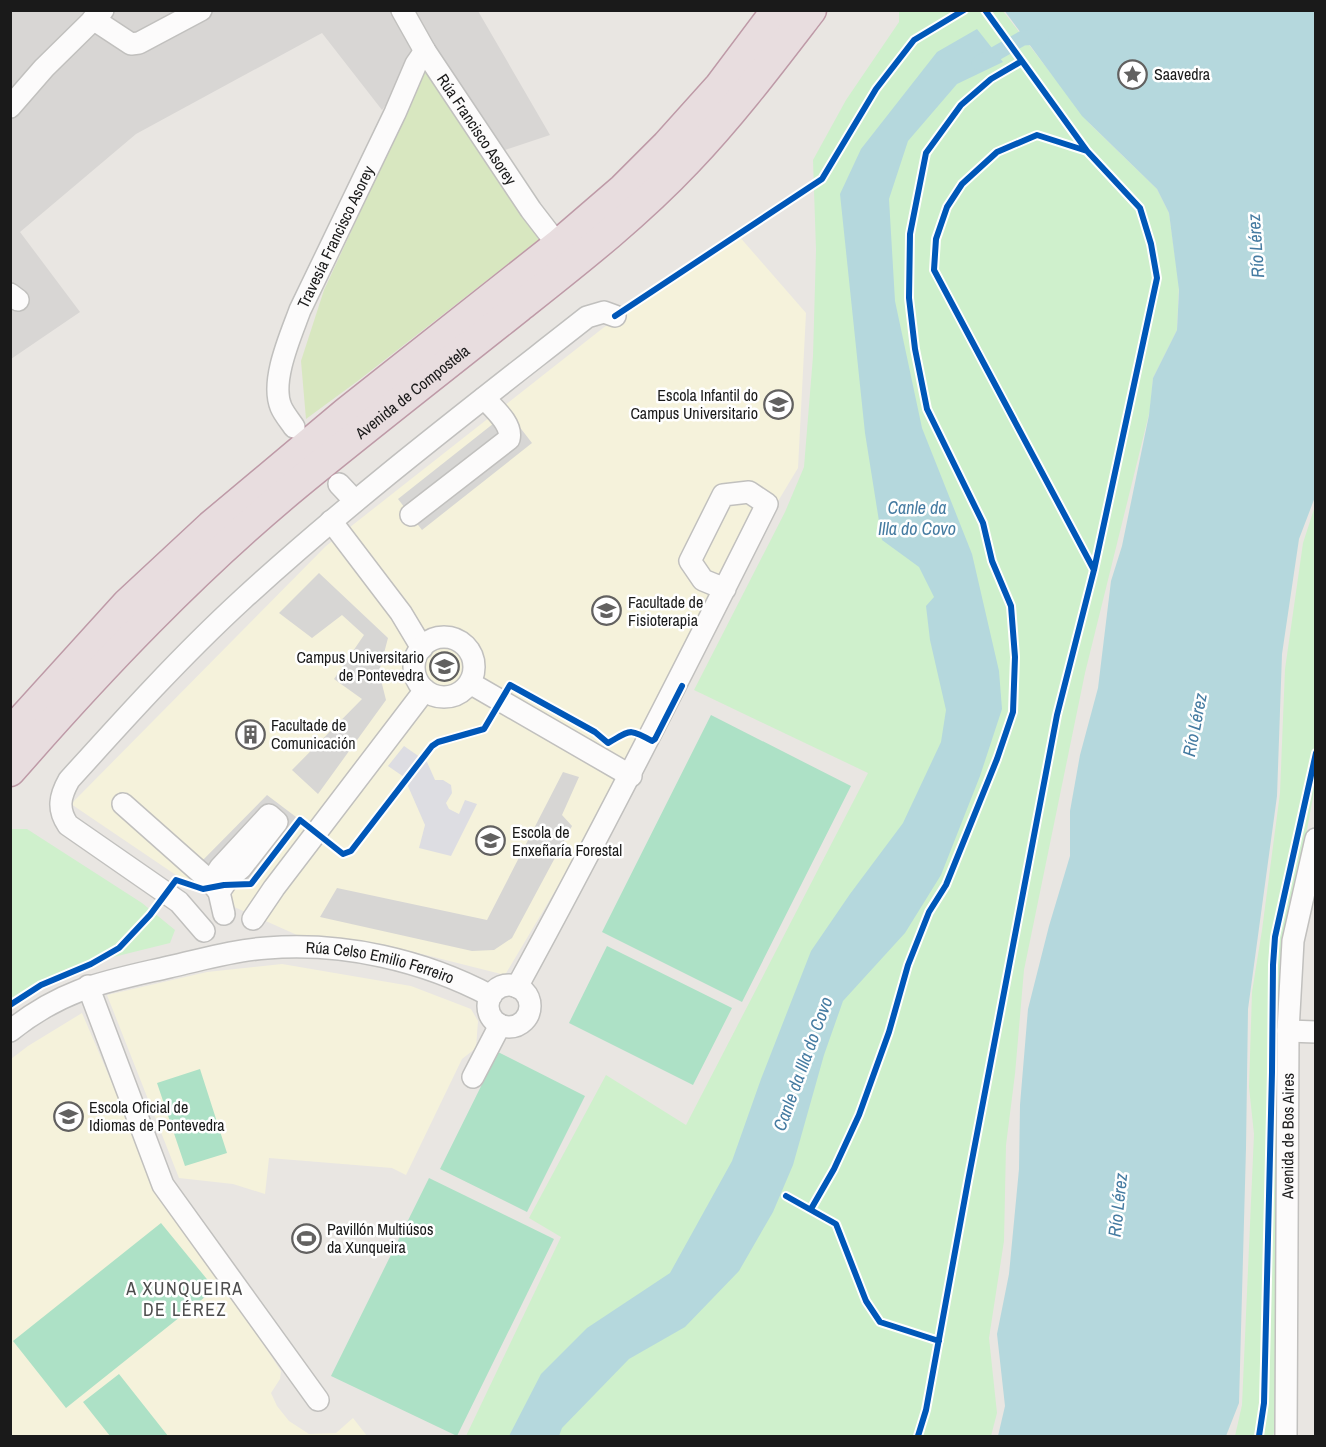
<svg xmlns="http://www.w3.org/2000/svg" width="1326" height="1447" viewBox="0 0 1326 1447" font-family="'Archivo Narrow',sans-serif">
<rect width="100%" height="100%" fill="#e9e6e2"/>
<path fill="#d8d6d4" d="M 11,11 L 478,11 L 550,135 L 502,151 L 425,52 L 382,110 L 322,33 L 136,134 L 20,232 L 80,312 L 11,359 Z"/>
<path fill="#f5f2db" d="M 738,235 L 806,313 L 798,468 L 725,589 L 643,743 L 505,975 L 382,944 L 297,935 L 201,892 L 71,804 L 326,546 L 603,328 Z
M 282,964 L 411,986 L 471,1009 L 478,1021 L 476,1048 L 462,1059 L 406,1175 L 392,1168 L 269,1158 L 265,1194 L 233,1184 L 179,1178 L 107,995 L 207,972 Z
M 82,1013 L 154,1181 L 281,1371 L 280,1379 L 271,1393 L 277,1406 L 289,1421 L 309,1434 L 336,1433 L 353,1418 L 367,1436 L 11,1436 L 11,1059 L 28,1046 Z"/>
<path fill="#d7d6d4" d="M 508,412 L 532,443 L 422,530 L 398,499 Z
M 319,573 L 388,638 L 379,672 L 386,700 L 318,794 L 292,770 L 362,699 L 334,679 L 364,635 L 342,615 L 312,638 L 279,613 Z
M 563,772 L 579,777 L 562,815 L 572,826 L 512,938 L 494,950 L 472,951 L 320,917 L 337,888 L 487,920 Z
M 267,795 L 300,820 L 251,884 L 224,885 L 199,864 Z"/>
<path fill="#d8e7c0" d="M 426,70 L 541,238 L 359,380 L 306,419 L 301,361 L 324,290 Z"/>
<path fill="#cff0cc" d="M 899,11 L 1003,11 L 1090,124 L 1157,189 L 1169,213 L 1179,285 L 1177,330 L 1153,378 L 1150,410 L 1085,673 L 1024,970 L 1015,1074 L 1006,1145 L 1004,1241 L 989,1338 L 997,1413 L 991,1436 L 466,1436 L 561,1237 L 529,1218 L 606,1075 L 686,1125 L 868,773 L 694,690 L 785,512 L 804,467 L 813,356 L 816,250 L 813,160 L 846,100 L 899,22 Z
M 1315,506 L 1316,781 L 1287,938 L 1275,1429 L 1273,1436 L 1235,1436 L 1242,1405 L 1254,1134 L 1249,1087 L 1252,992 L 1262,930 L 1280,793 L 1285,669 L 1303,543 Z
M 11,829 L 27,829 L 142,903 L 175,930 L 170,943 L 69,968 L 32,985 L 11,1001 Z"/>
<path fill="#ade1c6" d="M 711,715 L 851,786 L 742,1002 L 602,932 Z
M 607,946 L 732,1008 L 693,1085 L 569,1023 Z
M 498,1052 L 585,1096 L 527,1212 L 440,1169 Z
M 200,1069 L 227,1153 L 185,1166 L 157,1083 Z
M 429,1178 L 554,1239 L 457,1436 L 331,1376 Z
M 161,1223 L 215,1289 L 66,1408 L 13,1341 Z
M 119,1374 L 168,1436 L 110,1436 L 83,1402 Z"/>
<path fill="#dddde2" d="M 404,746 L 427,762 L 435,780 L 443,780 L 451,785 L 452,793 L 446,803 L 449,809 L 459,814 L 465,800 L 477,804 L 451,856 L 419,848 L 425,825 L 404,777 L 388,766 Z"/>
<path fill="#b5d8dd" d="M 1004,10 L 1315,11 L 1315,497 L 1299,539 L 1282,654 L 1277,796 L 1248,1009 L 1246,1148 L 1239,1403 L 1226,1436 L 998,1436 L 1005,1406 L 997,1334 L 1009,1274 L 1019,1169 L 1020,1105 L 1028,1009 L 1049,926 L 1070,856 L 1070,811 L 1080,755 L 1098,688 L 1111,581 L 1122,546 L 1149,415 L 1153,378 L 1177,330 L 1179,290 L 1169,213 L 1157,189 L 1082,116 Z
M 977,29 L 1003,62 L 957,84 L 908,141 L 889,199 L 895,301 L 922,428 L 972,554 L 999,671 L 1002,709 L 980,776 L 941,875 L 905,933 L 843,1001 L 824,1055 L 793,1165 L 773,1212 L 739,1271 L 685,1327 L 629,1359 L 562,1428 L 559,1436 L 509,1436 L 541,1374 L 587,1328 L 670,1273 L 732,1161 L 761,1079 L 811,951 L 850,894 L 903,823 L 941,742 L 946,710 L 930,640 L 926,606 L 934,597 L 919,567 L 882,540 L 865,433 L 840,194 L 861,149 L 937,52 Z"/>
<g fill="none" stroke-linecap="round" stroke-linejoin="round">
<path stroke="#b5d8dd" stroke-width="15" d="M 979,63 L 1023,38 L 1041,37"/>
<defs>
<g id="minor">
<path id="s1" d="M 402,10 L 425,51 L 531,210 L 558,245"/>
<path d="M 93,19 L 131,44 L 139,43 L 201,10"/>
<path d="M 10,107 L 44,68 L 103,10"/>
<path d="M 10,294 L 18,300"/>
<path id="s2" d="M 294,427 C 290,421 284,414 281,407 C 270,381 291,335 300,310 L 395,113 L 416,64 L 425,51"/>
<path d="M 339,484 L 355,501"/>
<path d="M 411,515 L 509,439 C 513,424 493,408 484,398"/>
<path d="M 331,521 L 401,613 L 422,648"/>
<circle cx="444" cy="667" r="30"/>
<path d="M 470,683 L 631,776"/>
<path d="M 123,804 L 211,882 L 219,892 L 224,914"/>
<path d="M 211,882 L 220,868 L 269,815 L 277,822 L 241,868 L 228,879 L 219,892"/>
<path d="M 253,919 L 274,888 L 425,690"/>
<path d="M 204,931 L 179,902 L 68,825 C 57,809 60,796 69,780 C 125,718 181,656 243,599 C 352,499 470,409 587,317 L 604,312 L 615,316"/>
<circle cx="509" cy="1006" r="21"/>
<path d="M 88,986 L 163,1185 L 318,1400"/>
<path d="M 517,987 C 604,828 686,666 767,504 L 749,492 L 723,495 L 690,561 L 703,580 L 725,589"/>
<path id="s3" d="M 10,1031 C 64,988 104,982 169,967 C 201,960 234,950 267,948 C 344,942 423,960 491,996"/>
<path d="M 1288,1031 L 1316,1032"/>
<path d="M 473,1077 L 500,1025"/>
<path id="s4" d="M 1286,1436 L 1288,1031 L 1293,941 L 1316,839"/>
</g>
<g id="highway">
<path d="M 10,733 L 127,604 L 211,526 L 347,412 L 558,245 L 623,189 L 667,145 L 720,86 L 777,10"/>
<path id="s5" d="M 10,771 C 99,669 193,570 297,484 C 370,424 445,366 519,307 C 577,261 636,215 687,161 C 732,114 771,62 811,10"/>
</g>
</defs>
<use href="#minor" stroke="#c1c0be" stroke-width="24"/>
<use href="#highway" stroke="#be9aa7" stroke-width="33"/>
<use href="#minor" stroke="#fcfbfb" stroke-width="21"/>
<use href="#highway" stroke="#e8dddf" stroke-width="30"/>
<defs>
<path id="cycleway" d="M 985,10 L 1087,151
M 615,316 L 822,179 L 876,89 L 914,40 L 964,10
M 10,1005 L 41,985 L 91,964 L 119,948 L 150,915 L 176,880 L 203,889 L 224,885 L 251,884 L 300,820 L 343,854 L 351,851 L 432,746 L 438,742 L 484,729 L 510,685 L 595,732 L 608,743 C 630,731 628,727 652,741 L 655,739 L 682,686
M 786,1196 L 836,1224 L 866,1301 L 880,1322 L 939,1341
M 811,1209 L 834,1169 L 859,1115 L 889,1032 L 908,965 L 929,912 L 946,885 L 997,759 L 1013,712 L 1015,657 L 1011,606 L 992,561 L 983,523 L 927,409 L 915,349 L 909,298 L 910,234 L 926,153 L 961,105 L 991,79 L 1022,61
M 918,1436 L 926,1410 L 968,1181 L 1057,715 L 1094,570 L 1157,278 L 1151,244 L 1140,208 L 1087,151 L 1037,135 L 997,152 L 962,184 L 947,207 L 936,239 L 934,270 L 1094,570
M 1259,1436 L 1264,1403 L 1272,1072 L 1273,965 L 1275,937 L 1316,753"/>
</defs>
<use href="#cycleway" stroke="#fff" stroke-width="10"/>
<use href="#cycleway" stroke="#0057b8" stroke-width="6"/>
</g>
<defs>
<symbol id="sight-ring" viewBox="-11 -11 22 22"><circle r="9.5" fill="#fff" stroke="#626160" stroke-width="1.5"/><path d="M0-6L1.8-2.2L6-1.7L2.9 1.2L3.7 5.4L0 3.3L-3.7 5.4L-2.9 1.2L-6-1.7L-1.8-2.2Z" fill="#626160"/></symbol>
<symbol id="school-ring" viewBox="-11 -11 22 22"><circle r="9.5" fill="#fff" stroke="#626160" stroke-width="1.5"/><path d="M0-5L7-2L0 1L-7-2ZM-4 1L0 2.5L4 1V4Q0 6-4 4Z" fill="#626160"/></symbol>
<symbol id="university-ring" viewBox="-11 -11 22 22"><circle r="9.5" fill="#fff" stroke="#626160" stroke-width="1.5"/><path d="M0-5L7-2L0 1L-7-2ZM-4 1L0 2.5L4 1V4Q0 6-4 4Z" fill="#626160"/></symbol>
<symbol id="building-ring" viewBox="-11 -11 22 22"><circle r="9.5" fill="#fff" stroke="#626160" stroke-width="1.5"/><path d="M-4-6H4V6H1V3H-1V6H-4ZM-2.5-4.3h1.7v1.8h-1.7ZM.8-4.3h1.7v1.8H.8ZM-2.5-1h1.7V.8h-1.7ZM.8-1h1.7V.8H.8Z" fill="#626160"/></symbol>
<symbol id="stadium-ring" viewBox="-11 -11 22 22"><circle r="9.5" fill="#fff" stroke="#626160" stroke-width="1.5"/><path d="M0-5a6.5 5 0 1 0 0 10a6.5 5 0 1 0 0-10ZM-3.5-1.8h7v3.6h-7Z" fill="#626160"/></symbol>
</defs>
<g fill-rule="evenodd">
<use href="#sight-ring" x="1116" y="58" width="33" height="33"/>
<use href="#school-ring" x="762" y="388" width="33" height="33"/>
<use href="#university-ring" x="590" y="594" width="33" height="33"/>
<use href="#university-ring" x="428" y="650" width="33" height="33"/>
<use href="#building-ring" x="234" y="718" width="33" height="33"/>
<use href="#university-ring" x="474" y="824" width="33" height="33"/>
<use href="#school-ring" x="52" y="1100" width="33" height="33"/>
<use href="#stadium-ring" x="290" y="1222" width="33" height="33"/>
</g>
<g text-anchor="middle" stroke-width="5" stroke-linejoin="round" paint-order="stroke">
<g font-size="16" fill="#1a1a1a" stroke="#fff" text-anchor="start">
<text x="1154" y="80">Saavedra</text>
<text x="758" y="401" text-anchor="end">Escola Infantil do<tspan x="758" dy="18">Campus Universitario</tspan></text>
<text x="628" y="608">Facultade de<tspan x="628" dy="18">Fisioterapia</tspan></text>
<text x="424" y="663" text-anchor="end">Campus Universitario<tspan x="424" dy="18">de Pontevedra</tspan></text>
<text x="271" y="731">Facultade de<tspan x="271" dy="18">Comunicación</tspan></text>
<text x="512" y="838">Escola de<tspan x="512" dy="18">Enxeñaría Forestal</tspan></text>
<text x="89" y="1113">Escola Oficial de<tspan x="89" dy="18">Idiomas de Pontevedra</tspan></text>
<text x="327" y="1235">Pavillón Multiúsos<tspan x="327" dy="18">da Xunqueira</tspan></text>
</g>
<g font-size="16" fill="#1a1a1a" stroke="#fff">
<text dy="6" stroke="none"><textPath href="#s1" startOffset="141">Rúa Francisco Asorey</textPath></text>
<text dy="6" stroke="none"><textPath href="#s2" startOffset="206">Travesía Francisco Asorey</textPath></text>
<text dy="6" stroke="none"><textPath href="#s5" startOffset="554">Avenida de Compostela</textPath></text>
<text dy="6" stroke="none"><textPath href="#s3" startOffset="388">Rúa Celso Emilio Ferreiro</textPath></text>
<text dy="6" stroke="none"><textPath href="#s4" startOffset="300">Avenida de Bos Aires</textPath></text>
</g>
<g font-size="18" font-style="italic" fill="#457ba1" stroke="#fff">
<text transform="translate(1256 246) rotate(-94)" y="6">Río Lérez</text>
<text x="917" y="514">Canle da<tspan x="917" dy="21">Illa do Covo</tspan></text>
<text transform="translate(1195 725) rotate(-79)" y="6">Río Lérez</text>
<text transform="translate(803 1064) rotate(-70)" y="6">Canle da Illa do Covo</text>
<text transform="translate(1118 1205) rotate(-84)" y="6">Río Lérez</text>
</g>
<g font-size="18" letter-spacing="1.5" fill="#4d4d4d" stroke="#fff">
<text x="185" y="1295">A XUNQUEIRA<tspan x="185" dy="21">DE LÉREZ</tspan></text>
</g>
</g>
<rect width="1326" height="1447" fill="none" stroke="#1a1a1a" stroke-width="24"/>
</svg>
